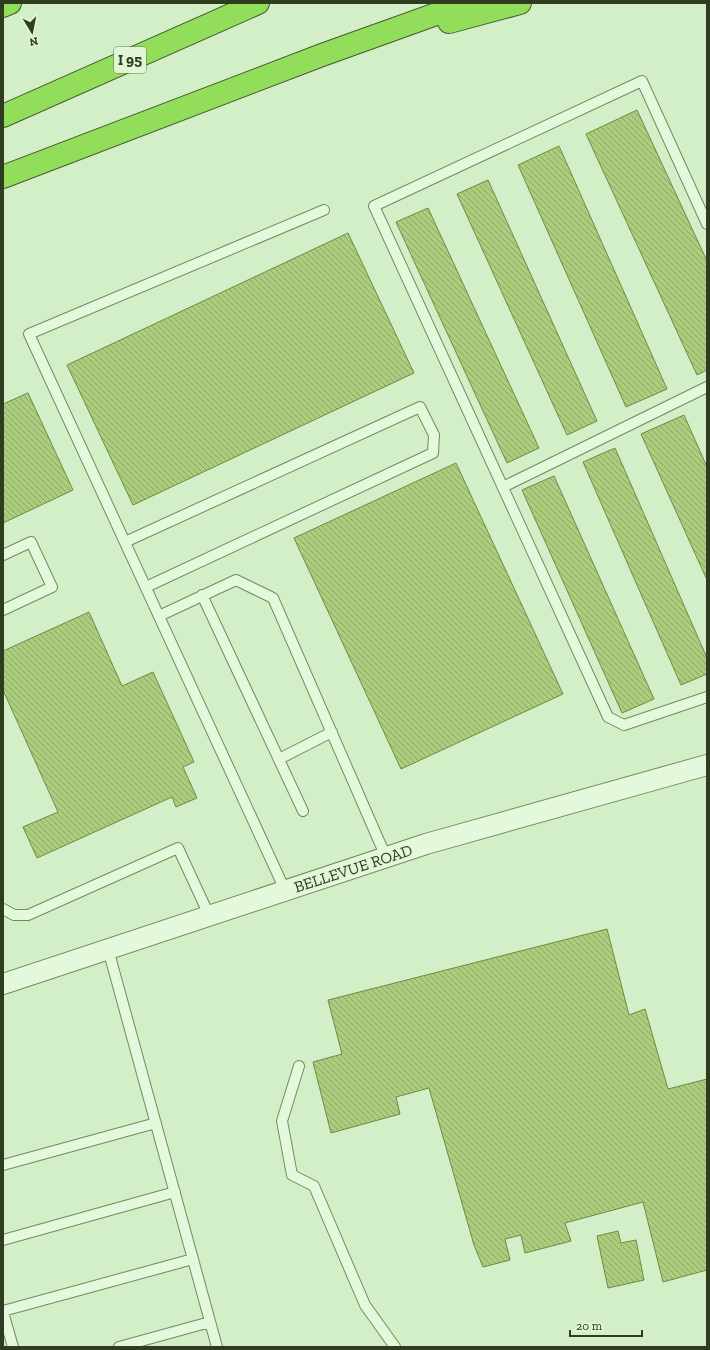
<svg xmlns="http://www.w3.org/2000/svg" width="710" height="1350" viewBox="0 0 710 1350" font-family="'Zilla Slab',serif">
<defs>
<pattern id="building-back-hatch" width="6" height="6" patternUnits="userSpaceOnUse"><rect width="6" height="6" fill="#abcd7d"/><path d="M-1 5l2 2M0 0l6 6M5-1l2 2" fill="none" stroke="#8ca866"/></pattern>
</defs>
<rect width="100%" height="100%" fill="#d3efc8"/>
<path fill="url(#building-back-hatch)" stroke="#6d8b42" d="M 637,110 L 707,261 L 707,370 L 697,375 L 586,134 Z
M 559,146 L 667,389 L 626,407 L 518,165 Z
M 488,180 L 597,421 L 567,435 L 457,194 Z
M 428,208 L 539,448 L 507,463 L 396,222 Z
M 348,233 L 414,373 L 133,505 L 67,365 Z
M 28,393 L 73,490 L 3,523 L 3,404 Z
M 684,415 L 707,467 L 707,580 L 641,434 Z
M 615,448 L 707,658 L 707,674 L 681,685 L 583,462 Z
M 456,463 L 563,694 L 401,769 L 294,538 Z
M 554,476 L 654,699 L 622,713 L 522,490 Z
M 89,612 L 122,686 L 153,672 L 194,762 L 183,767 L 197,798 L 176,807 L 172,797 L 37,858 L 23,827 L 58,812 L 3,690 L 3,651 Z
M 607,929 L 629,1015 L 645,1009 L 668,1089 L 707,1079 L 707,1270 L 663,1282 L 643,1202 L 565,1223 L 571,1241 L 525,1253 L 521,1235 L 505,1239 L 510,1260 L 483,1267 L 474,1245 L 429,1088 L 396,1097 L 400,1114 L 331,1133 L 313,1062 L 342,1054 L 328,1000 Z
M 618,1231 L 621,1243 L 636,1240 L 644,1280 L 608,1288 L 597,1236 Z"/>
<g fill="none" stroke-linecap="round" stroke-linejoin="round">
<defs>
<path id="lane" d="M 707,224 L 642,81 L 374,206 L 608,717 L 624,725 L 707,697
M 503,487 L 707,387
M 125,542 L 420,407 L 434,435 L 433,453 L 146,587
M 3,555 L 31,542 L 52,587 L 3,610
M 202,595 L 303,811
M 159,616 L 236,580 L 273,598 L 386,857
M 279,759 L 332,732
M 285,890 L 29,334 L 324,210
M 3,909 L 14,915 L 28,915 L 178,848 L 209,915
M 108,949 L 217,1347
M 299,1066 L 282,1121 L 292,1175 L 314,1186 L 365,1305 L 395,1347
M 3,1165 L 156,1123
M 3,1240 L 175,1192
M 3,1311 L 193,1259
M 3,1312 L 13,1347
M 119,1347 L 210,1322"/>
<path id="street" d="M 3,984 L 426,844 L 707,765"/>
<path id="highway" d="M 3,6 L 10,3
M 449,22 L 520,3
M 3,116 L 258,3
M 3,177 L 322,55 L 467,3"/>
</defs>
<use href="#lane" stroke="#728b5c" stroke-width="12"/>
<use href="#street" stroke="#728b5c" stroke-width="22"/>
<use href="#highway" stroke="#465930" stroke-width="24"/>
<use href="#lane" stroke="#e4f9db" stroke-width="10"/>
<use href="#street" stroke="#e4f9db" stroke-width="20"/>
<use href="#highway" stroke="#92dd59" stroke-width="22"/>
</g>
<g text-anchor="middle" stroke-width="3.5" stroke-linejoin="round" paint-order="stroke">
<rect fill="#e0f6d7" stroke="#637457" stroke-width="1" x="114" y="47" width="32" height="26" rx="3"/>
<g font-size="15" font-weight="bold" fill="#2e3c20">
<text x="130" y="65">I 95</text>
</g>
<g font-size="16" fill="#2e3c20" stroke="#e0f6d7">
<text transform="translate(353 868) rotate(-18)" y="6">BELLEVUE ROAD</text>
</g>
</g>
<rect width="710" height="1350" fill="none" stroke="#2e3c20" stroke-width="8"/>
<g transform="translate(32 32) rotate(170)" stroke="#e0f6d7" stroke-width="3" paint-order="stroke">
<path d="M0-3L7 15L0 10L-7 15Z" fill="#2e3c20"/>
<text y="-6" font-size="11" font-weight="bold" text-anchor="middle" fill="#2e3c20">N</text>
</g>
<path d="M570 1330v6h72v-6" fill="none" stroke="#2e3c20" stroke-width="2"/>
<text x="576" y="1330" font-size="12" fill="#2e3c20" stroke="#e0f6d7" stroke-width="3" paint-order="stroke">20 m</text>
</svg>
